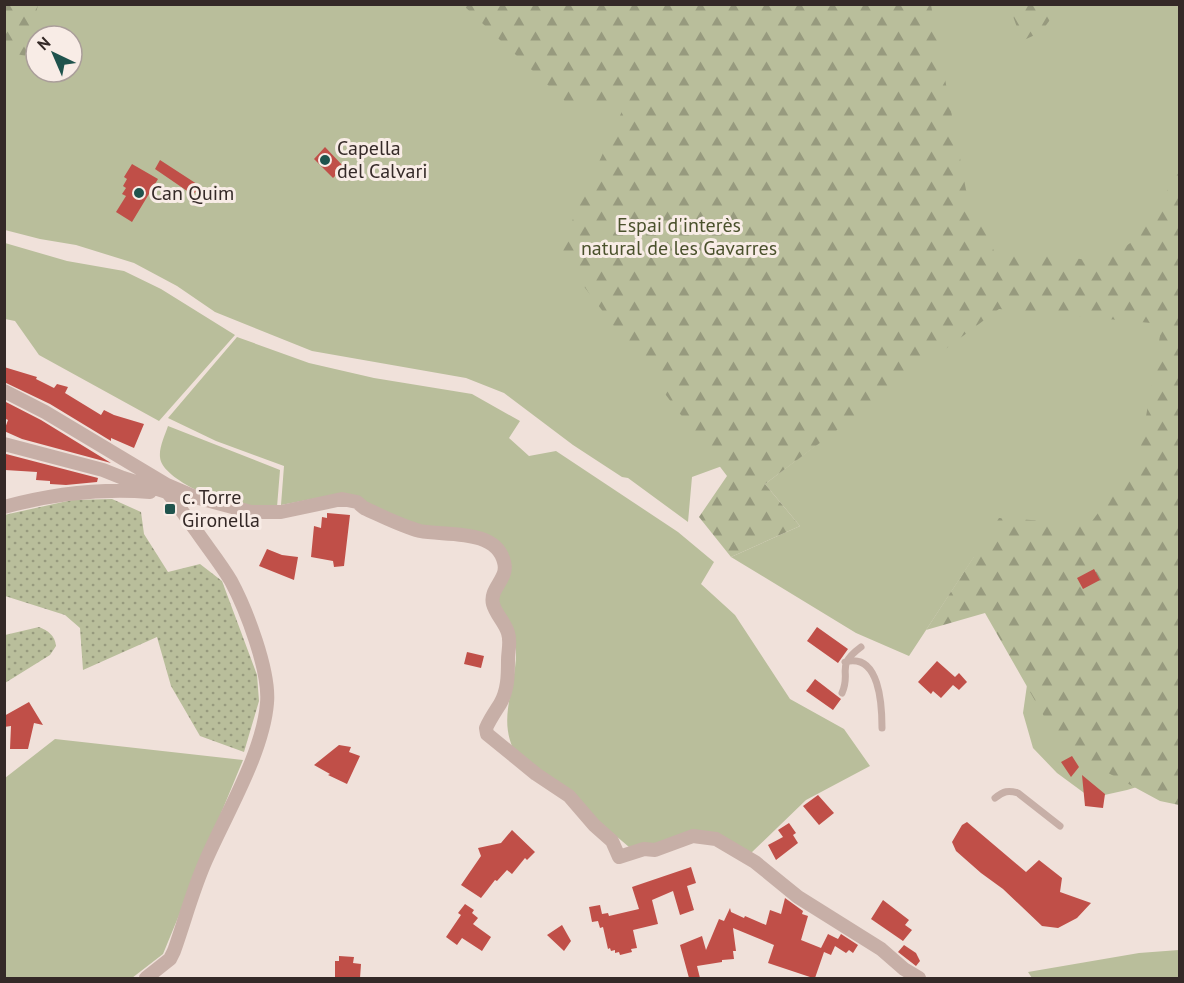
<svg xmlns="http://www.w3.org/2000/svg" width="1184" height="983" viewBox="0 0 1184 983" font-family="'PT Sans',sans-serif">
<defs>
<pattern id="forest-firs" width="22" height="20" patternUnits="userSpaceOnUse" patternTransform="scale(1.5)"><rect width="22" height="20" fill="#b9be9b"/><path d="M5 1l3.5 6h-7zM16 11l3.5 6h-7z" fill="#979a7e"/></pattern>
<pattern id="garden-dots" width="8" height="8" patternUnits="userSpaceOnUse" patternTransform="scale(1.5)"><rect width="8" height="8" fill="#b9be9b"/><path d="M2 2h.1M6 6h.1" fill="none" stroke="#979a7e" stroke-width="1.8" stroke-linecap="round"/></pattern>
</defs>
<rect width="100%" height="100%" fill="#f0e1da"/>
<path fill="#b9be9b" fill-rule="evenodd" d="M 5,5 L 1179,5 L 1179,785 L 1163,779 L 1127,790 L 1091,798 L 1057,773 L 1033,748 L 1023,713 L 1028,678 L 974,557 L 909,656 L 856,633 L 731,557 L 800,526 L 765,484 L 819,443 L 744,458 L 692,477 L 688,522 L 628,478 L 622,477 L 573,445 L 504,393 L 466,378 L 312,351 L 215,312 L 177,286 L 134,263 L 76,245 L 40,239 L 5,230 ZM 36,36 L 72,36 L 72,72 L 36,72 Z
M 5,243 L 67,261 L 124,271 L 161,289 L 235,335 L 159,421 L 39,355 L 15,321 L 5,319 Z
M 237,337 L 309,363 L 374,378 L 472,394 L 520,421 L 509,438 L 529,456 L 556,451 L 678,532 L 714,562 L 701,584 L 735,615 L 790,699 L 844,729 L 870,766 L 806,800 L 751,853 L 725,838 L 629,847 L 513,748 C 498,716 517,684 516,651 C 515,636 503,613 497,598 L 505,583 L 492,540 L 420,528 L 343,493 L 281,505 L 284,466 L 216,441 L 168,418 Z
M 168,426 L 280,470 L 277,507 C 264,506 248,507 235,505 C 217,501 161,478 160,457 C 159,447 165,435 168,426 Z
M 55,739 L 243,760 L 163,954 L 132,978 L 5,978 L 5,778 Z
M 1179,950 L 1179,978 L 1032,978 L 1028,972 L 1139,953 Z"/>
<path fill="url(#forest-firs)" d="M 5,4 L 38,5 L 25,56 L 5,51 Z
M 463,5 L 931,5 L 966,190 L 994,251 L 1035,251 L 1103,263 L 1137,238 L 1179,172 L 1179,805 L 1160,801 L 1062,748 L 985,613 L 926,630 L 999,518 L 1090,524 L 1139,457 L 1162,324 L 999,309 L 765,484 L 800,526 L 731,557 L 699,517 L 727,476 L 558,252 L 628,98 L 571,107 Z
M 1009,5 L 1009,4 L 1061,5 L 1041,32 L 1022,41 Z"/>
<path fill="url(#garden-dots)" d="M 112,499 L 141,512 L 144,534 L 168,572 L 200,564 L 222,581 L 257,675 L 259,701 L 244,752 L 200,736 L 171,686 L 157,637 L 83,670 L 80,628 L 65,615 L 5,596 L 4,515 L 72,500 Z
M 39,627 C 48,631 55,635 56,646 L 50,655 L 5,683 L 5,635 Z"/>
<path fill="#c04f48" d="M 325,147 L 344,167 L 333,178 L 314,159 Z
M 160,160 L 200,186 L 193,195 L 155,169 Z
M 132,164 L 158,179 L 132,222 L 116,212 L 126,196 L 122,194 L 126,188 L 123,186 L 127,179 L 124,177 Z
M 4,367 L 37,377 L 36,379 L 54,388 L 57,384 L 68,387 L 65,393 L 101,415 L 104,410 L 114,415 L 144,424 L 134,448 L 111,438 L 111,441 L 50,404 L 4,382 Z
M 4,401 L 41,420 L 111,463 L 22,439 L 4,431 L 8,420 L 4,418 Z
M 6,454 L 98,478 L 97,482 L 66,485 L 50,484 L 50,481 L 36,480 L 37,472 L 5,470 Z
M 327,513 L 350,515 L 344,566 L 334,567 L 333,561 L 311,557 L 314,526 L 321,528 L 322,517 L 327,518 Z
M 267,549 L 282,555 L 298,557 L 294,580 L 259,566 Z
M 1094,569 L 1100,580 L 1083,589 L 1077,578 Z
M 817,627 L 848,649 L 838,663 L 807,641 Z
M 467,652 L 484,656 L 481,668 L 464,664 Z
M 937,661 L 955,677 L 959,673 L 967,682 L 959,690 L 953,685 L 941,698 L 933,691 L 931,694 L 918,682 Z
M 815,679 L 841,699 L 833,710 L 806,691 Z
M 29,702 L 43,725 L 34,723 L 28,749 L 10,749 L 11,726 L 4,727 L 4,716 Z
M 339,745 L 351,747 L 349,752 L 360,756 L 347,784 L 328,775 L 330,774 L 314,765 Z
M 1072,756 L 1079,767 L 1071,777 L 1061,762 Z
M 1082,775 L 1105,794 L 1103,808 L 1085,806 Z
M 818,795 L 834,813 L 819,825 L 803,806 Z
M 967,822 L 1026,872 L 1039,860 L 1062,878 L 1060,892 L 1091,903 L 1077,918 L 1058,928 L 1042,926 L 1003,889 L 981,873 L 956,851 L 952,842 L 962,825 Z
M 789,823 L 796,833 L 793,835 L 798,843 L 776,860 L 768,845 L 783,837 L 778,830 Z
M 512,830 L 535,852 L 527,860 L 525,858 L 512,874 L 507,870 L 497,881 L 495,880 L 481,898 L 461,885 L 481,856 L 478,848 L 501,843 Z
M 691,867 L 696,883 L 687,886 L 694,910 L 680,915 L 673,891 L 652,900 L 658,924 L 633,930 L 637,948 L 631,949 L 632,952 L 620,955 L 619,952 L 615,953 L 615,950 L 611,951 L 610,948 L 608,949 L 603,927 L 600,928 L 598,921 L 592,922 L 589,907 L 600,905 L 602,914 L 608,913 L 609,916 L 639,909 L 632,887 Z
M 785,898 L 803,911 L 802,914 L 808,916 L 801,940 L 821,948 L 828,934 L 838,939 L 841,934 L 858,945 L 853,953 L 849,950 L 846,953 L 835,946 L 831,955 L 824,952 L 815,978 L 813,978 L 768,963 L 774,945 L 733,928 L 736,951 L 733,951 L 734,959 L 722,960 L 722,962 L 697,966 L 700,978 L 689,978 L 680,945 L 702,936 L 706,950 L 719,919 L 724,921 L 730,908 L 731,912 L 744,918 L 745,916 L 766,925 L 770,910 L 781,914 Z
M 883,900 L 909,920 L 905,925 L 912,930 L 903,941 L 871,919 Z
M 465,904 L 474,910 L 472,913 L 478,918 L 473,924 L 491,937 L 482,951 L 462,938 L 457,945 L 446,937 L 461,915 L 458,913 Z
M 562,925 L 571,941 L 564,951 L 547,935 Z
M 904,945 L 916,953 L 920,961 L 916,966 L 898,952 Z
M 339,956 L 354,957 L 353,963 L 361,964 L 360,978 L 335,978 L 335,961 L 339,961 Z"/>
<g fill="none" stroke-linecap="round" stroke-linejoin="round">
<path stroke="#c7afa7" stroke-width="7" d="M 845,662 C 880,652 882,706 882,728
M 842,693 C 852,671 834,667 861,647
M 995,798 C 1004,791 1008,790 1018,793 L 1060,826"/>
<path stroke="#c7afa7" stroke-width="14" d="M 4,391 L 45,412 L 167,485 L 195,497 L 251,512 L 281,512 L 342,499 L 357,502 L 364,508 C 382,516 401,526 420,531 C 445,536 496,528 504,562 C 509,579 489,588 493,604 C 496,615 505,622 508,633 C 511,642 508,651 508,660 C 508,675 508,690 500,704 C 495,712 490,719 486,728 L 487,734 L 536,774 L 569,796 L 594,825 L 612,841 L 619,857 L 644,849 L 655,850 L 693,836 L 716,839 L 755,862 L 798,897 L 881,949 L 904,969 L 919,978
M 4,444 L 103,470 L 123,478 L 167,492
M 4,507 C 52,494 101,488 150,492
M 146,978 L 170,959 L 174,951 C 185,920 193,889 206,860 C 226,814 263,753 267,703 C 270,671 246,609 231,581 C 221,564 208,548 197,532 C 187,519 178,504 167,492"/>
</g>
<g fill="#1f534d" stroke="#f8ece6" stroke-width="2">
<circle cx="325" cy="160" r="6"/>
<circle cx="139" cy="193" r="6"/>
<rect x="164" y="503" width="12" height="12" rx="3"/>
</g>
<g text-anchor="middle" stroke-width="6" stroke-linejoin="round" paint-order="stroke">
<g font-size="20" fill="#342927" stroke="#f8ece6" text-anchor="start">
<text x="337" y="155">Capella<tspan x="337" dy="23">del Calvari</tspan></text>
<text x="151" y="200">Can Quim</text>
<text x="182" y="504">c. Torre<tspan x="182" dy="23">Gironella</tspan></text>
</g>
<g font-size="20" fill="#4a512c" stroke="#f8ece6">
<text x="679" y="232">Espai d'interès<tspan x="679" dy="23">natural de les Gavarres</tspan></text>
</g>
</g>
<rect width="1184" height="983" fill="none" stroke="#342927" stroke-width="12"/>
<g transform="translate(54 54) rotate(316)"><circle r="28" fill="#f8ece6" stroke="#aa9e9a" stroke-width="1.5"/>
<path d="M0-4.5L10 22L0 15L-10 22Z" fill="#1f534d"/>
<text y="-9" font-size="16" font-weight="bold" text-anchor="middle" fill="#342927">N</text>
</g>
</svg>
